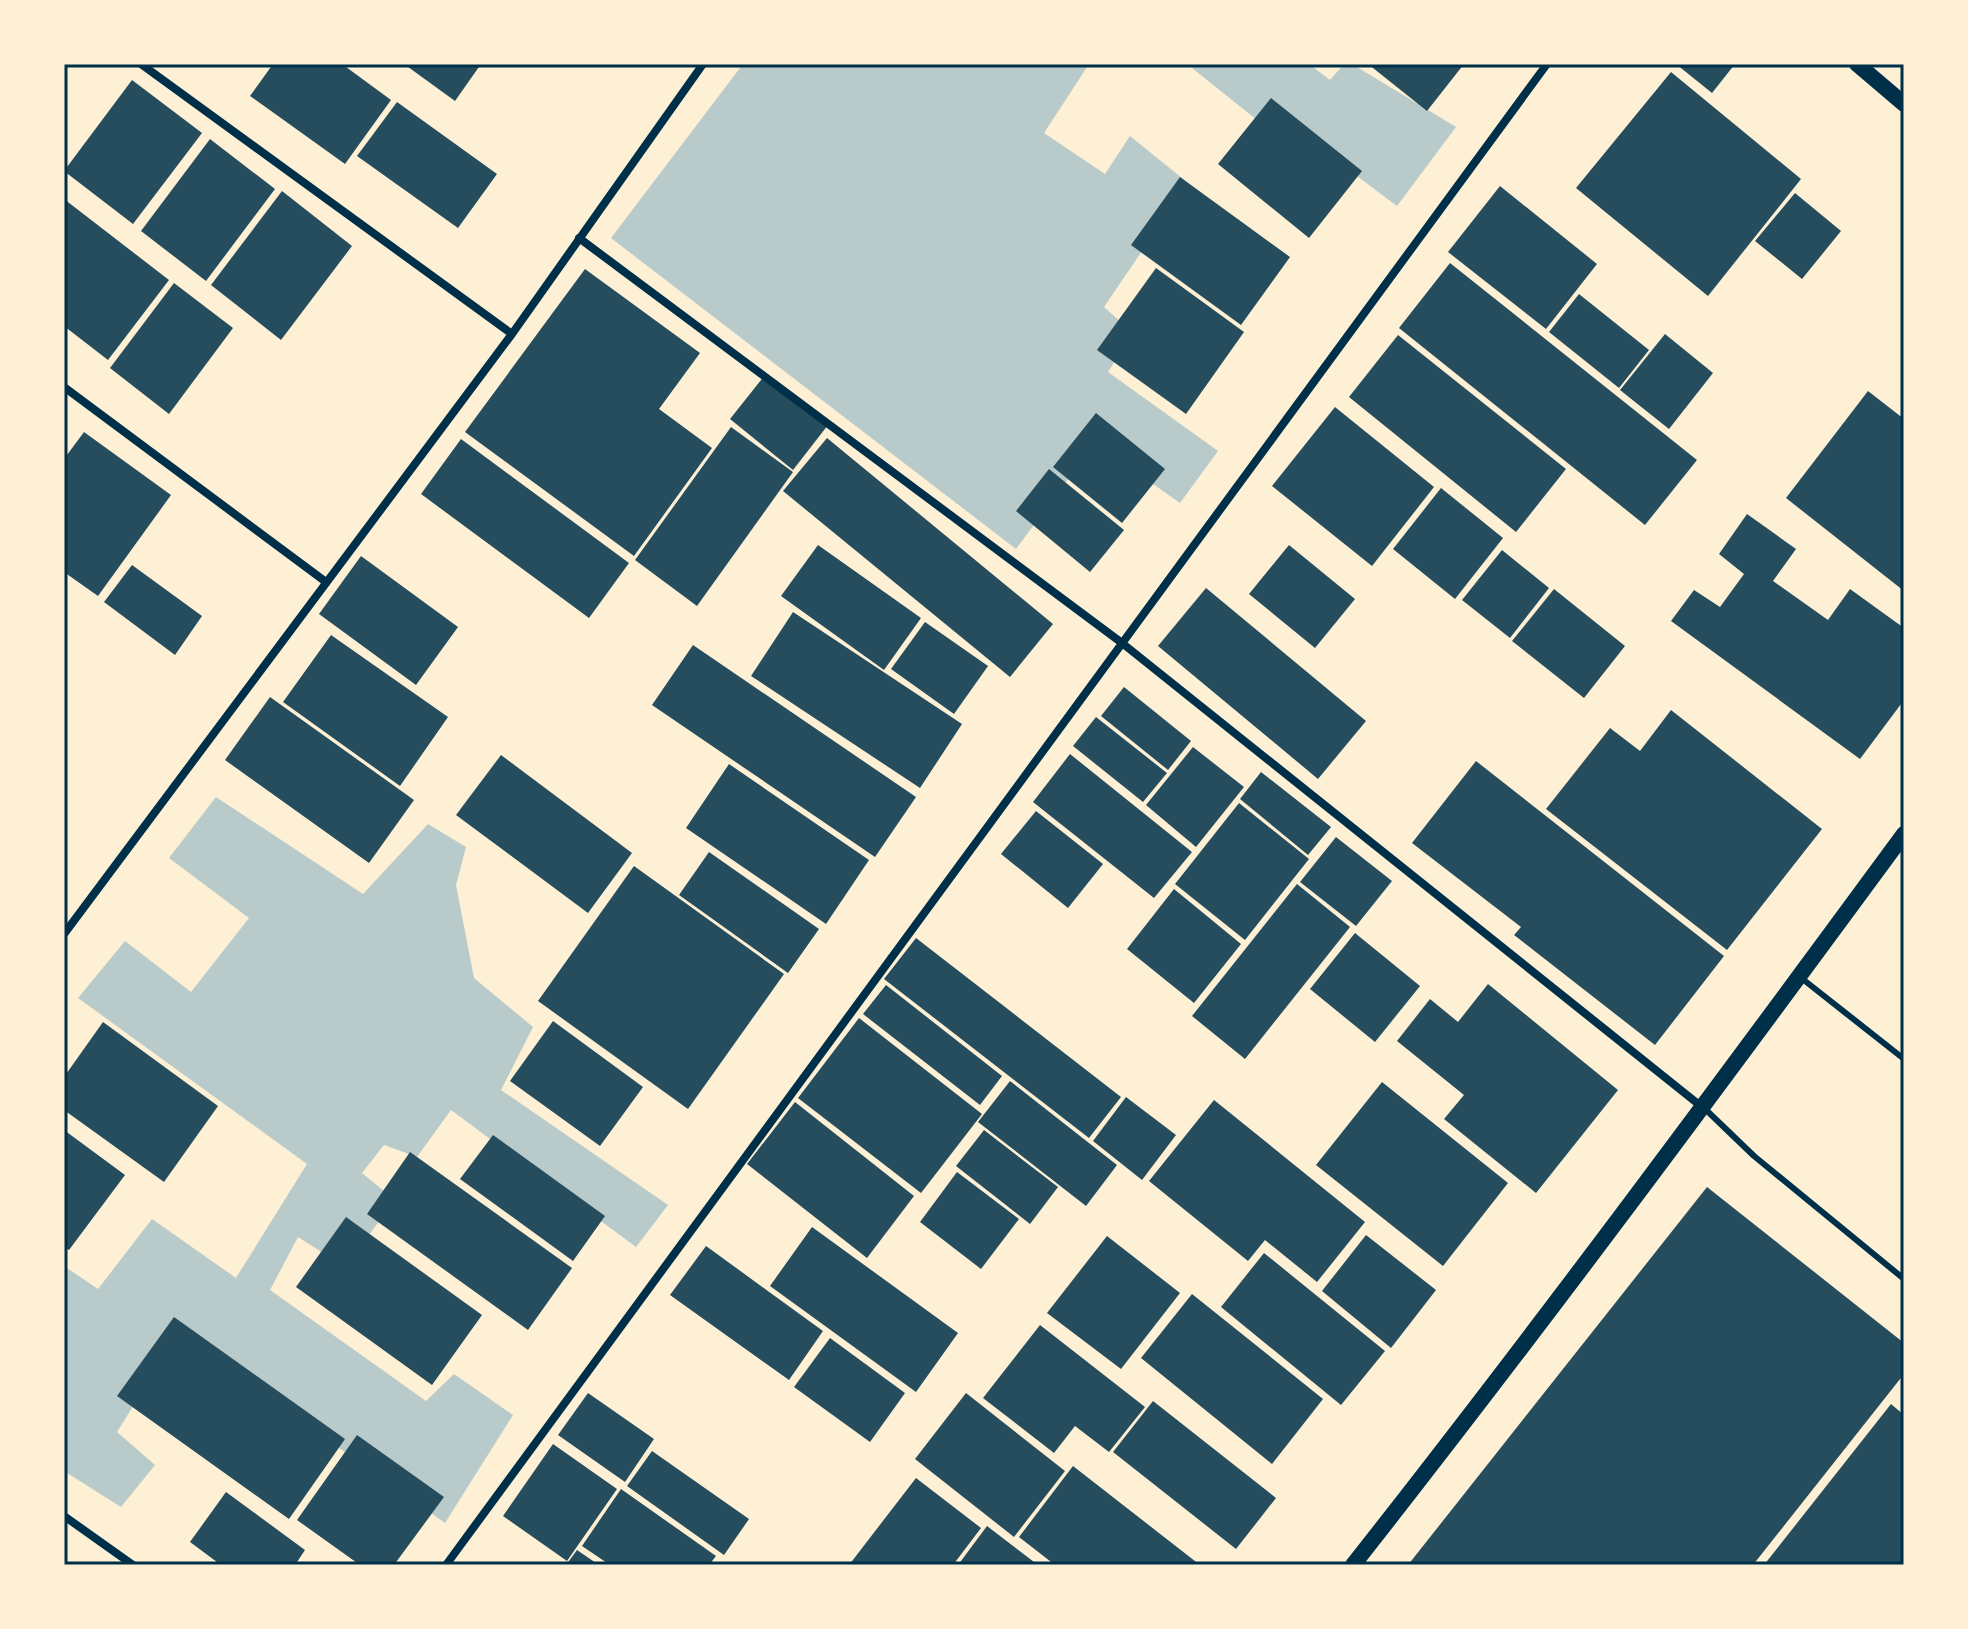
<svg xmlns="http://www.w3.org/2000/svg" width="1968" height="1629" viewBox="0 0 1968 1629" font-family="Karla,sans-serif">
<rect width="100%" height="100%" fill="#fdf0d5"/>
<path fill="#b9caca" d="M 743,64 L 1089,64 L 1044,133 L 1105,174 L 1130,136 L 1188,183 L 1104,307 L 1133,333 L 1108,372 L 1218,451 L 1180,503 L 1095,443 L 1016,549 L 611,238 Z
M 1187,64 L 1309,64 L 1330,80 L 1344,64 L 1352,64 L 1456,127 L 1397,206 L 1281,119 L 1272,132 Z
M 216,797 L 363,894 L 428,824 L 466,847 L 456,885 L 474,978 L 533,1027 L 501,1090 L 668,1205 L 636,1247 L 451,1110 L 417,1157 L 384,1145 L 362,1173 L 395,1200 L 345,1267 L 298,1237 L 270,1290 L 426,1401 L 454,1374 L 513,1415 L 445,1523 L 178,1334 L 117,1432 L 155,1465 L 121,1507 L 64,1471 L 64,1266 L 98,1289 L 152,1219 L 236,1278 L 307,1164 L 78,998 L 125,941 L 191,992 L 249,918 L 169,858 Z"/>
<path fill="#264d5e" d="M 273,64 L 342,64 L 391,100 L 345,164 L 250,96 Z
M 404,64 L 481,64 L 455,101 Z
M 1368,64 L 1464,64 L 1427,111 Z
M 1676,64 L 1735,64 L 1712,93 Z
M 1671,72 L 1801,179 L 1708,296 L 1576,188 Z
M 132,80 L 202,133 L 133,224 L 64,171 Z
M 1271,98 L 1362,171 L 1309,238 L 1218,164 Z
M 397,102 L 497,174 L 458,228 L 357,156 Z
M 210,139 L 275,189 L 206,281 L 141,231 Z
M 1180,177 L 1290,257 L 1241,325 L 1131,245 Z
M 1500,186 L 1597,264 L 1546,329 L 1448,252 Z
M 282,191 L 352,246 L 281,340 L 211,285 Z
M 1795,193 L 1841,231 L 1802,279 L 1755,241 Z
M 64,199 L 169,280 L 108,360 L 64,326 Z
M 1450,263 L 1697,460 L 1645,525 L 1399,328 Z
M 1156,268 L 1244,332 L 1186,414 L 1097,350 Z
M 585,269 L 700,353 L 659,409 L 712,448 L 634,556 L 465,432 Z
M 174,283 L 233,328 L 169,414 L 110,368 Z
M 1579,294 L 1649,350 L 1619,388 L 1549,332 Z
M 1665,334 L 1713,373 L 1669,429 L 1620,390 Z
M 1398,335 L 1566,469 L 1516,532 L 1349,397 Z
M 765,375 L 828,425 L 793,470 L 730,419 Z
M 1868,391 L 1904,419 L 1904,591 L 1786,498 Z
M 1335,407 L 1434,487 L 1372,566 L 1272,486 Z
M 1096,413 L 1165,469 L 1122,523 L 1053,467 Z
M 731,427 L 793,472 L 697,606 L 635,560 Z
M 84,432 L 171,495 L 98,596 L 64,572 L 64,459 Z
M 827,438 L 1053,624 L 1010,677 L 783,491 Z
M 461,439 L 629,563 L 589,618 L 421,494 Z
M 1049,469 L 1124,530 L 1090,572 L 1016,511 Z
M 1441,488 L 1503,538 L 1455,599 L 1393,549 Z
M 1747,514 L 1796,549 L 1773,581 L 1828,620 L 1850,589 L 1904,628 L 1904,700 L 1860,759 L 1671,621 L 1694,590 L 1720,607 L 1744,574 L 1719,554 Z
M 818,545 L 921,618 L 884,670 L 781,596 Z
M 1289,545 L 1355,599 L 1315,648 L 1249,594 Z
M 1502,550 L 1549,588 L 1510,638 L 1462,600 Z
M 361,556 L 458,627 L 416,685 L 319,614 Z
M 132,565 L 202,616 L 175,655 L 104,602 Z
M 1206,588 L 1366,721 L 1318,779 L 1158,646 Z
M 1554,589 L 1625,646 L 1584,698 L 1512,641 Z
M 793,612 L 962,724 L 920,788 L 751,676 Z
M 925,622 L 988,666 L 954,714 L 891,669 Z
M 331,635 L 448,717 L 400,786 L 283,702 Z
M 693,645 L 916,797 L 875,857 L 652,705 Z
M 1124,687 L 1191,741 L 1168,770 L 1101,716 Z
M 270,697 L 414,800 L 369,863 L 225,760 Z
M 1671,710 L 1822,829 L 1727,950 L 1546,809 L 1610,728 L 1640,751 Z
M 1096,717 L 1167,773 L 1143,802 L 1073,746 Z
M 1193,747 L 1244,787 L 1196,847 L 1146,805 Z
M 1070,754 L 1192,852 L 1154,898 L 1033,802 Z
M 501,755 L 632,853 L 588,913 L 456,815 Z
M 1476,761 L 1724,956 L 1655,1045 L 1514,935 L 1521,927 L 1412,843 Z
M 729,764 L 869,860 L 826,924 L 686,828 Z
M 1261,772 L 1331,827 L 1308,855 L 1240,799 Z
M 1239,803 L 1309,859 L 1245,940 L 1175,884 Z
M 1036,811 L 1103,864 L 1068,908 L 1001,854 Z
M 1336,837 L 1392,881 L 1356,926 L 1300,882 Z
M 709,852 L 819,929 L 788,973 L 679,895 Z
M 634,866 L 784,974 L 688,1109 L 538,1001 Z
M 1297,884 L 1350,927 L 1245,1059 L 1192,1016 Z
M 1174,889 L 1241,944 L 1194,1003 L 1127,949 Z
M 1355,933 L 1420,986 L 1375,1042 L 1310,989 Z
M 916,938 L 1121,1097 L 1089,1138 L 884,979 Z
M 1488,984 L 1618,1090 L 1536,1193 L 1444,1119 L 1464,1095 L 1397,1041 L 1430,999 L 1458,1022 Z
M 886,985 L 1002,1076 L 980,1105 L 863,1014 Z
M 859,1018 L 982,1114 L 921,1193 L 798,1098 Z
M 553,1021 L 643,1087 L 600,1146 L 510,1081 Z
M 103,1022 L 218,1106 L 164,1182 L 64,1110 L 64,1077 Z
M 1010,1081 L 1117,1165 L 1086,1206 L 978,1122 Z
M 1382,1082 L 1508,1183 L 1443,1266 L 1316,1165 Z
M 1126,1097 L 1176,1135 L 1142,1180 L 1093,1141 Z
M 1214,1100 L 1365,1222 L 1317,1282 L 1265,1240 L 1248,1261 L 1149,1181 Z
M 795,1102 L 914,1196 L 867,1258 L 747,1164 Z
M 64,1130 L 125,1175 L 69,1250 L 64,1247 Z
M 984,1130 L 1058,1187 L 1030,1224 L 956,1166 Z
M 493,1135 L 605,1216 L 573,1261 L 460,1179 Z
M 410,1152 L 572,1268 L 528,1330 L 367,1214 Z
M 957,1172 L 1019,1219 L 981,1269 L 920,1222 Z
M 1707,1187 L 1904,1343 L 1904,1374 L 1753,1565 L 1408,1565 Z
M 346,1217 L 482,1315 L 432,1385 L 296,1287 Z
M 812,1227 L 958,1333 L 916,1392 L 770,1286 Z
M 1366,1235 L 1436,1290 L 1391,1348 L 1322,1291 Z
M 1107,1236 L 1180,1293 L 1121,1369 L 1047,1313 Z
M 706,1246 L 823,1331 L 789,1380 L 670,1295 Z
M 1264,1253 L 1385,1351 L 1341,1405 L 1221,1307 Z
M 1192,1294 L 1323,1399 L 1272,1464 L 1141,1358 Z
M 174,1317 L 345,1439 L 289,1519 L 117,1396 Z
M 1040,1325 L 1145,1407 L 1109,1452 L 1075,1426 L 1054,1453 L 983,1398 Z
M 830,1338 L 905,1393 L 870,1442 L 794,1387 Z
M 588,1393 L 654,1439 L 625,1482 L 558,1435 Z
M 966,1393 L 1065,1471 L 1014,1537 L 915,1459 Z
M 1153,1401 L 1276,1498 L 1236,1549 L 1113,1452 Z
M 1891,1404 L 1904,1415 L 1904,1565 L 1764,1565 Z
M 357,1435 L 444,1497 L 394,1565 L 360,1565 L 297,1520 Z
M 553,1444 L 617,1489 L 567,1561 L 503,1516 Z
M 652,1451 L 749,1519 L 724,1555 L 627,1486 Z
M 1073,1466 L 1200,1565 L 1055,1565 L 1019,1537 Z
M 916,1478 L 981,1528 L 953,1565 L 849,1565 Z
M 621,1489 L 716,1556 L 709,1565 L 610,1565 L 582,1546 Z
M 226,1492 L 305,1550 L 295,1565 L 221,1565 L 190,1542 Z
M 987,1526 L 1034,1562 L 1031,1565 L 958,1565 Z
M 577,1550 L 599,1565 L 566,1565 Z"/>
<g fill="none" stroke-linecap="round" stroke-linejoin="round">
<path stroke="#003049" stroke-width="6" d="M 1800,977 L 1904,1059
M 1703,1107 L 1754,1156 L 1904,1279"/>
<path stroke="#003049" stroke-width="8" d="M 141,64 L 512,334
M 579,238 L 1122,643 L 1702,1107
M 64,387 L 326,582
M 64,934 L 512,334 L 703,64
M 64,1516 L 133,1565
M 446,1565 L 1547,64"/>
<path stroke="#003049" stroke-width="16" d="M 1857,64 L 1904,104
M 1353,1565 C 1542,1325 1723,1080 1904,834"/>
</g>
<rect width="1968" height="1629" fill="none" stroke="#fdf0d5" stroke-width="132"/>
<rect x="66" y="66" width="1836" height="1497" fill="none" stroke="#003049" stroke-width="3"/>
</svg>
